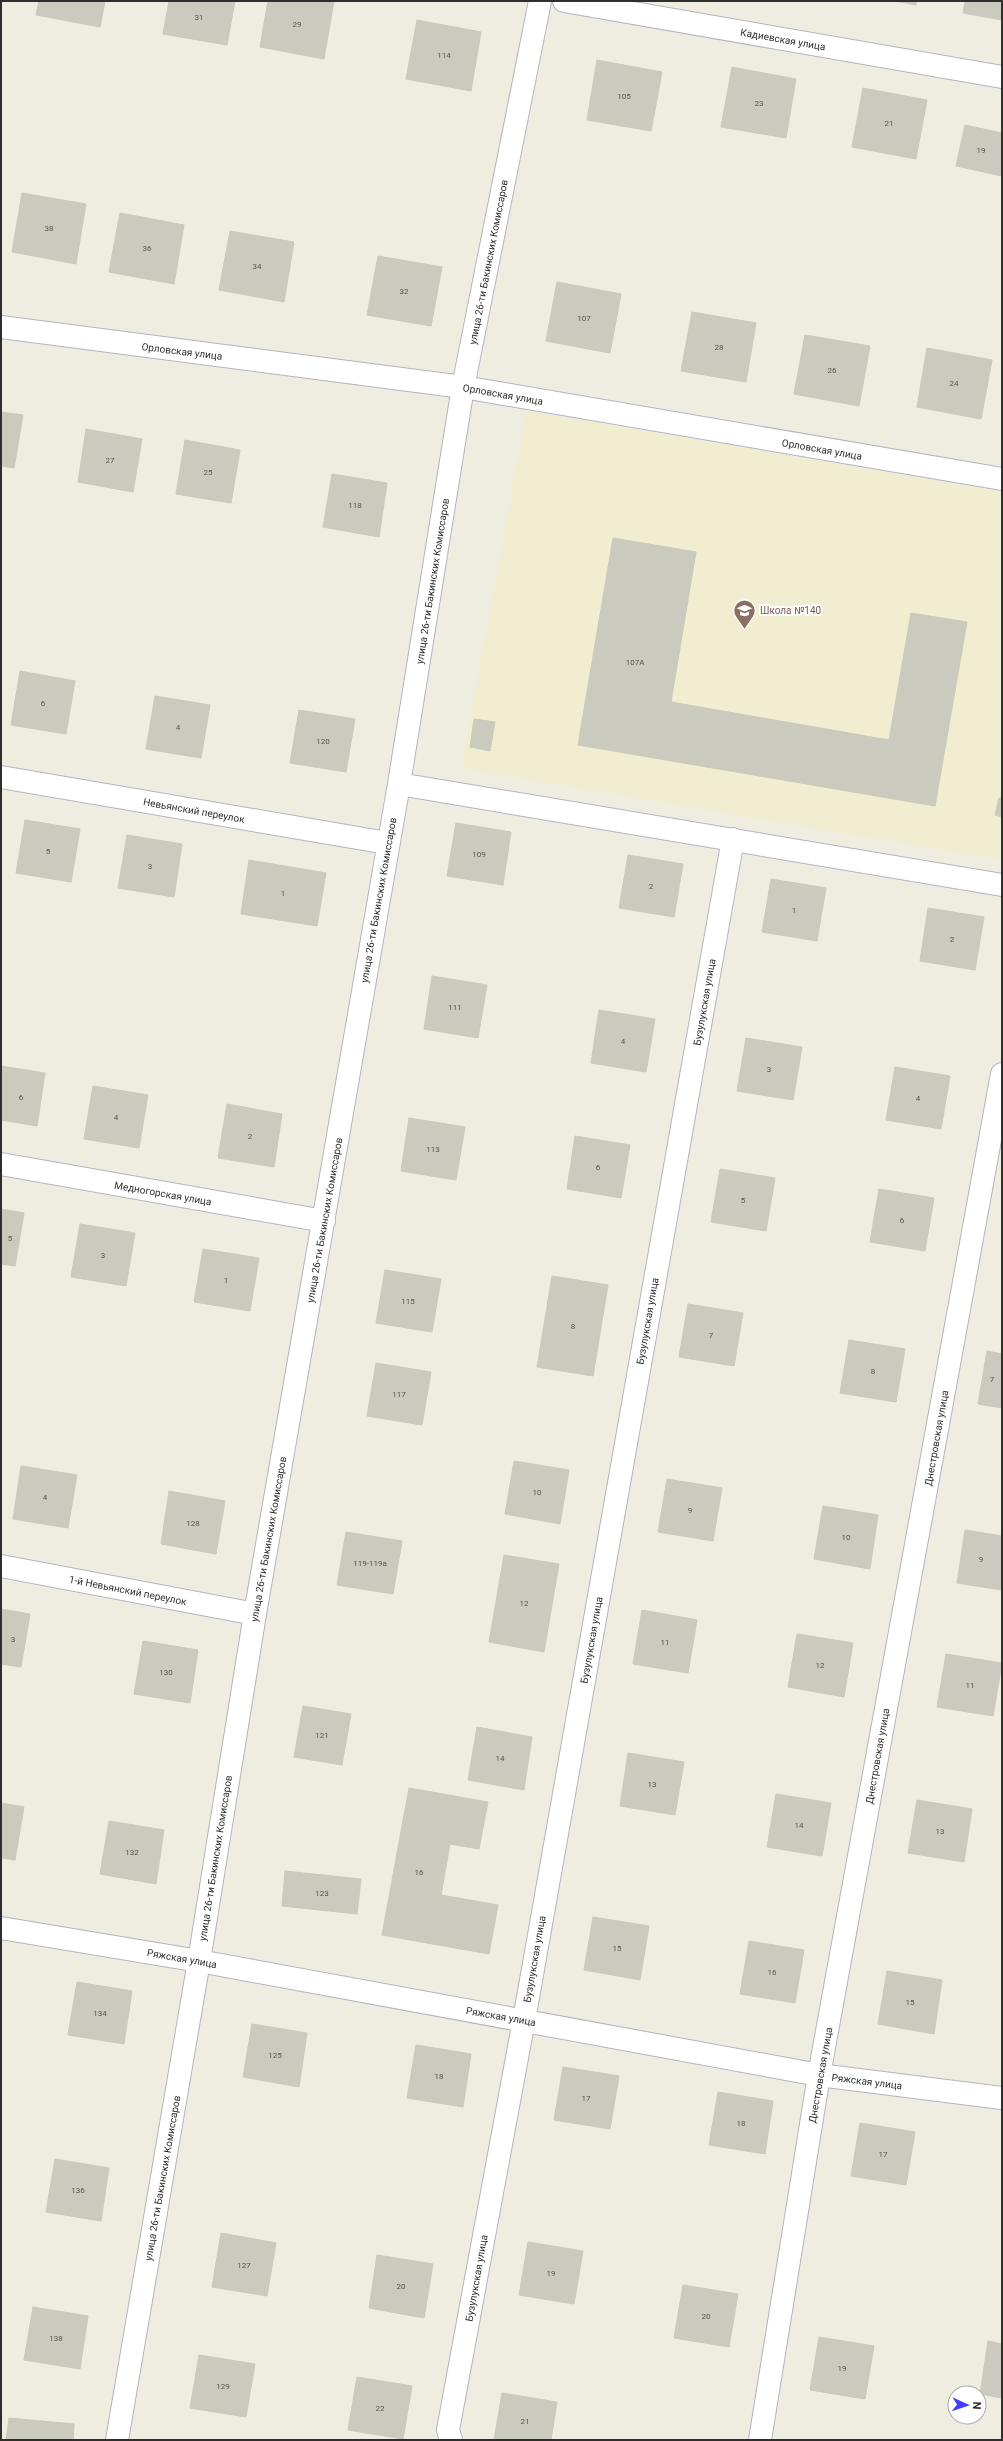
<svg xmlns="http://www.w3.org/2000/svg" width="1003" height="2441" viewBox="0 0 1003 2441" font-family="Roboto,sans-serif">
<rect width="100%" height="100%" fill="#efece0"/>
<path fill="#f1edd0" d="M 526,411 L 1002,492 L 1002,860 L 461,768 Z"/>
<path fill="#cbcabe" stroke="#cbc9b9" d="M 39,1 L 105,1 L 100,27 L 36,15 Z
M 169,1 L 235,1 L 227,45 L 163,34 Z
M 268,1 L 334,1 L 324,59 L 260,47 Z
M 895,1 L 916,1 L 916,5 Z
M 965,1 L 1002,1 L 1002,20 L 963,13 Z
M 417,20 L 481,32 L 471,91 L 406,79 Z
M 597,60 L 662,72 L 651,131 L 587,120 Z
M 732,67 L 796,79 L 786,138 L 721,127 Z
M 863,88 L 927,100 L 916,159 L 852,147 Z
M 965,125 L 1002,133 L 1002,176 L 956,166 Z
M 22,193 L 86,204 L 76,264 L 12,252 Z
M 120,213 L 184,225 L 174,284 L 109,272 Z
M 230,231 L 294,242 L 284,302 L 219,290 Z
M 378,256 L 442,267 L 431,326 L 367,315 Z
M 557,282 L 621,294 L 610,353 L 546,341 Z
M 692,312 L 756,323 L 746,382 L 681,371 Z
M 805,335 L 870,346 L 859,406 L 794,394 Z
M 927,348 L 992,360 L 981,419 L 917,407 Z
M 1,412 L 23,415 L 14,468 L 1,466 Z
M 86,429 L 142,439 L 133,492 L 78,482 Z
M 185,440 L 240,450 L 231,503 L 176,494 Z
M 332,474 L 387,483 L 379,537 L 323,527 Z
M 613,538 L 696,552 L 671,702 L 889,740 L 911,613 L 967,622 L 935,806 L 578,745 Z
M 20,671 L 75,681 L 66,734 L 11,725 Z
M 155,696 L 210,705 L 201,758 L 146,749 Z
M 299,710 L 355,719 L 346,772 L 290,763 Z
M 474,719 L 495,722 L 490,751 L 470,747 Z
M 999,798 L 1002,798 L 1002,817 L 995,815 Z
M 25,820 L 80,829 L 71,882 L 16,873 Z
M 456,823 L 511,832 L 503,885 L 447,876 Z
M 127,835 L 182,844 L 174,897 L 118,888 Z
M 628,855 L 683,864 L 674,917 L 619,908 Z
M 249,860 L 326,873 L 317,926 L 241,914 Z
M 771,879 L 826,888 L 817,941 L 762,932 Z
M 928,908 L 984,917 L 975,970 L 920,961 Z
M 432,976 L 487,985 L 478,1038 L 424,1029 Z
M 599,1010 L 655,1019 L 646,1072 L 591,1063 Z
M 746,1038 L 802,1047 L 793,1100 L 737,1091 Z
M 1,1066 L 45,1073 L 37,1126 L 1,1120 Z
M 895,1067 L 950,1076 L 941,1129 L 886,1120 Z
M 93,1086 L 148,1095 L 139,1148 L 84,1139 Z
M 227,1104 L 282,1114 L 274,1167 L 218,1158 Z
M 409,1118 L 465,1127 L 456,1180 L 401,1171 Z
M 575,1136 L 630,1145 L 621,1198 L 567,1189 Z
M 720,1169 L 775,1178 L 766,1231 L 711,1222 Z
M 879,1189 L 934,1198 L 925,1251 L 870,1242 Z
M 1,1209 L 24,1213 L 15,1266 L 1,1264 Z
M 80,1224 L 135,1233 L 126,1286 L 71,1277 Z
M 203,1249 L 259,1258 L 250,1311 L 194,1302 Z
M 385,1270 L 441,1279 L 432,1332 L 376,1323 Z
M 552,1276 L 608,1285 L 593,1376 L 537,1367 Z
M 688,1304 L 743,1313 L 734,1366 L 679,1357 Z
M 849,1340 L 905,1349 L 896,1402 L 840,1393 Z
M 987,1351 L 1002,1354 L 1002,1408 L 978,1404 Z
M 376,1363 L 431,1372 L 422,1425 L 367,1416 Z
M 514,1461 L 569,1470 L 560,1524 L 505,1514 Z
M 21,1466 L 77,1475 L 68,1528 L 13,1519 Z
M 667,1479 L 722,1488 L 713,1541 L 658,1532 Z
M 169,1491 L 225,1501 L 216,1554 L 161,1544 Z
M 823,1506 L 878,1515 L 870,1569 L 814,1559 Z
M 965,1530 L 1002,1536 L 1002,1590 L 957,1583 Z
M 346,1532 L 402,1541 L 393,1594 L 337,1585 Z
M 504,1555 L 559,1564 L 544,1652 L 489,1642 Z
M 1,1609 L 30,1614 L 21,1667 L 1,1664 Z
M 642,1610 L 697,1620 L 688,1673 L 633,1664 Z
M 797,1634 L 853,1643 L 844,1697 L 788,1687 Z
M 143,1641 L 198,1650 L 190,1703 L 134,1694 Z
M 946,1654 L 1002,1663 L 993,1716 L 937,1707 Z
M 303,1706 L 351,1714 L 342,1765 L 294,1757 Z
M 477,1727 L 532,1737 L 524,1790 L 468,1780 Z
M 628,1753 L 684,1762 L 675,1815 L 620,1806 Z
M 409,1788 L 488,1802 L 479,1849 L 450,1844 L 441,1895 L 498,1905 L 489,1954 L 382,1935 Z
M 776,1794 L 831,1803 L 822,1856 L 767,1847 Z
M 917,1800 L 972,1809 L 964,1862 L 908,1853 Z
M 1,1803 L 24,1807 L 15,1860 L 1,1858 Z
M 109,1821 L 164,1830 L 156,1884 L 100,1874 Z
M 285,1871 L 361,1879 L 357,1914 L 282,1906 Z
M 593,1917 L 649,1926 L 640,1980 L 584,1970 Z
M 749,1941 L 804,1950 L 795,2003 L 740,1994 Z
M 887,1971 L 942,1980 L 934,2034 L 878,2024 Z
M 77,1982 L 132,1991 L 124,2044 L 68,2035 Z
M 252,2024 L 307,2033 L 299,2087 L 243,2077 Z
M 416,2045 L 471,2054 L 463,2107 L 407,2098 Z
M 563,2067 L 619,2076 L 610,2129 L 554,2120 Z
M 718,2092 L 773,2101 L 765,2154 L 709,2145 Z
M 860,2123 L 915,2132 L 906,2185 L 851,2176 Z
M 55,2159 L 109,2168 L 101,2221 L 46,2212 Z
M 221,2233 L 276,2243 L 267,2296 L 212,2287 Z
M 528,2242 L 583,2251 L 574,2304 L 519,2295 Z
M 377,2255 L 433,2264 L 424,2318 L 369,2308 Z
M 683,2285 L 738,2294 L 729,2347 L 674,2338 Z
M 33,2307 L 88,2316 L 80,2369 L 24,2360 Z
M 819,2337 L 874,2346 L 865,2399 L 810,2390 Z
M 988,2341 L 1002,2344 L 1002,2398 L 980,2394 Z
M 199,2355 L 255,2364 L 246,2417 L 190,2408 Z
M 357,2377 L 412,2386 L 403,2439 L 348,2430 Z
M 502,2393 L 557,2402 L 551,2440 L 494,2440 Z
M 9,2418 L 74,2424 L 73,2440 L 6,2440 Z"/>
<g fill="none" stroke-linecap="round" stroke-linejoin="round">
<defs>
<path id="minor" d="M 564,1 L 1002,77
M 1,327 L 463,387 L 1002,479
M 1,777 L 387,843
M 399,784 L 1002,885
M 1,1164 L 324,1221
M 1,1566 L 255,1614
M 1,1928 L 199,1961 L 819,2075 L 1002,2098
M 117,2440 L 199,1961 L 255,1614 L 399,784 L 463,387 L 540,1
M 451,2440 L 448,2430 L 524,2020 L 733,839
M 760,2440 L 819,2075 L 1002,1074"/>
</defs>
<use href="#minor" stroke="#b4b4c1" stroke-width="24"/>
<use href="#minor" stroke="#fff" stroke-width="22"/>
</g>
<defs>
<symbol id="school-pin" viewBox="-11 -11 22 30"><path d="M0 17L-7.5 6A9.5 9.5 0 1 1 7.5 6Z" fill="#8d6e63" stroke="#fff"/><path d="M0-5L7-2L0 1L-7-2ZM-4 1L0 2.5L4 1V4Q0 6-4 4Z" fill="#fff"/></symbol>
</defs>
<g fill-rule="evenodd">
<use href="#school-pin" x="732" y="598" width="25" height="34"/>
</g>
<g text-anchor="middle" stroke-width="4" stroke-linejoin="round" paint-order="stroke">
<g font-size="8" fill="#555552">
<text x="199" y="20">31</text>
<text x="297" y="27">29</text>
<text x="444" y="58">114</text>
<text x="624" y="99">105</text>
<text x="759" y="106">23</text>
<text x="889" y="126">21</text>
<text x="981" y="153">19</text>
<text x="49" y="231">38</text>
<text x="147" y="251">36</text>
<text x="257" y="269">34</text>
<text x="404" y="294">32</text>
<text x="584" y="321">107</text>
<text x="719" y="350">28</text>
<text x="832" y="373">26</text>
<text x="954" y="386">24</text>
<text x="110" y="463">27</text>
<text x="208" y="475">25</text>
<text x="355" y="508">118</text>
<text x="635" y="665">107А</text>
<text x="43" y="706">6</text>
<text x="178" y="730">4</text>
<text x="323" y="744">120</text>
<text x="48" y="854">5</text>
<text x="479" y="857">109</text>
<text x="150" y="869">3</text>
<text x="651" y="889">2</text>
<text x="283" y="896">1</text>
<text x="794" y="913">1</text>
<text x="952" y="942">2</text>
<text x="455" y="1010">111</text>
<text x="623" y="1044">4</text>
<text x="769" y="1072">3</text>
<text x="21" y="1100">6</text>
<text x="918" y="1101">4</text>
<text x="116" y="1120">4</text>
<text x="250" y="1139">2</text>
<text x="433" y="1152">113</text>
<text x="598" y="1170">6</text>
<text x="743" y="1203">5</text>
<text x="902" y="1223">6</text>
<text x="10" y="1241">5</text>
<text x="103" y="1258">3</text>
<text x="226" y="1283">1</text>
<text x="408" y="1304">115</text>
<text x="573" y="1329">8</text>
<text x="711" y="1338">7</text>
<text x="873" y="1374">8</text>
<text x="992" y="1382">7</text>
<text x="399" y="1397">117</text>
<text x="537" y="1495">10</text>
<text x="45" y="1500">4</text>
<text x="690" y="1513">9</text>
<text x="193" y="1526">128</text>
<text x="846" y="1540">10</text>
<text x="981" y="1562">9</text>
<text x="370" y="1566">119-119а</text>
<text x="524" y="1606">12</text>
<text x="13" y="1642">3</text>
<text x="665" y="1645">11</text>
<text x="820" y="1668">12</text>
<text x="166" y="1675">130</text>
<text x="970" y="1688">11</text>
<text x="322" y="1738">121</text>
<text x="500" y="1761">14</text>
<text x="652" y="1787">13</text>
<text x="799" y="1828">14</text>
<text x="940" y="1834">13</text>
<text x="132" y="1855">132</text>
<text x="419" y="1875">16</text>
<text x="322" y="1896">123</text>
<text x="617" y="1951">15</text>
<text x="772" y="1975">16</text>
<text x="910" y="2005">15</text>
<text x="100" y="2016">134</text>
<text x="275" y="2058">125</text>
<text x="439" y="2079">18</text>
<text x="586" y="2101">17</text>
<text x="741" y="2126">18</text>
<text x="883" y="2157">17</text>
<text x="78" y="2193">136</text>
<text x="244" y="2268">127</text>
<text x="551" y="2276">19</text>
<text x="401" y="2289">20</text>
<text x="706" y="2319">20</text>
<text x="56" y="2341">138</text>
<text x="842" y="2371">19</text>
<text x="223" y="2389">129</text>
<text x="380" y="2411">22</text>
<text x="525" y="2424">21</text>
</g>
<g font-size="10" fill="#2e2e2e" stroke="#fff">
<text transform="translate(783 39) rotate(10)" y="4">Кадиевская улица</text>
<text transform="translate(488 262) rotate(-79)" y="4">улица 26-ти Бакинских Комиссаров</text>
<text transform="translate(182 351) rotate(7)" y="4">Орловская улица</text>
<text transform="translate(503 394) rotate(10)" y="4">Орловская улица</text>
<text transform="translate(822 449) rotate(10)" y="4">Орловская улица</text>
<text transform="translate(432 581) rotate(-81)" y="4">улица 26-ти Бакинских Комиссаров</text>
<text transform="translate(194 810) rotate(10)" y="4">Невьянский переулок</text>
<text transform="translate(378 900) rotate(-80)" y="4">улица 26-ти Бакинских Комиссаров</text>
<text transform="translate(704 1002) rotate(-80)" y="4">Бузулукская улица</text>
<text transform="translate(163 1193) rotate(10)" y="4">Медногорская улица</text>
<text transform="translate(324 1220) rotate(-80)" y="4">улица 26-ти Бакинских Комиссаров</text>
<text transform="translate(647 1321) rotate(-80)" y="4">Бузулукская улица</text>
<text transform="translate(936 1438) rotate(-80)" y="4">Днестровская улица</text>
<text transform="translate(268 1539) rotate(-80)" y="4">улица 26-ти Бакинских Комиссаров</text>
<text transform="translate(128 1590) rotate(11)" y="4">1-й Невьянский переулок</text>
<text transform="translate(591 1640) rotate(-80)" y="4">Бузулукская улица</text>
<text transform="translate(877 1756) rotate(-80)" y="4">Днестровская улица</text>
<text transform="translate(215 1858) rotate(-81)" y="4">улица 26-ти Бакинских Комиссаров</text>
<text transform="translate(182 1958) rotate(10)" y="4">Ряжская улица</text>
<text transform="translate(534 1959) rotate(-80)" y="4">Бузулукская улица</text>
<text transform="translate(501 2016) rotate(10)" y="4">Ряжская улица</text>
<text transform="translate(820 2075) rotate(-80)" y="4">Днестровская улица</text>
<text transform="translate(867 2081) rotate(7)" y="4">Ряжская улица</text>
<text transform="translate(162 2178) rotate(-80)" y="4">улица 26-ти Бакинских Комиссаров</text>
<text transform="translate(476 2278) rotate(-80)" y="4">Бузулукская улица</text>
</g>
<g font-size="10" fill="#785e54" stroke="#fff" text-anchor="start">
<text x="760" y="614">Школа №140</text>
</g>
</g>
<rect width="1003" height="2441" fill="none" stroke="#2e2e2e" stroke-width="4"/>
<g transform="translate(967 2405) rotate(93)"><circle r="19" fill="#ffffff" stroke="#ababab"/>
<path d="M0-3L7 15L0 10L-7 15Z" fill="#433dff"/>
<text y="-6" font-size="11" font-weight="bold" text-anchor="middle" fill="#2e2e2e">N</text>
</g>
</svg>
